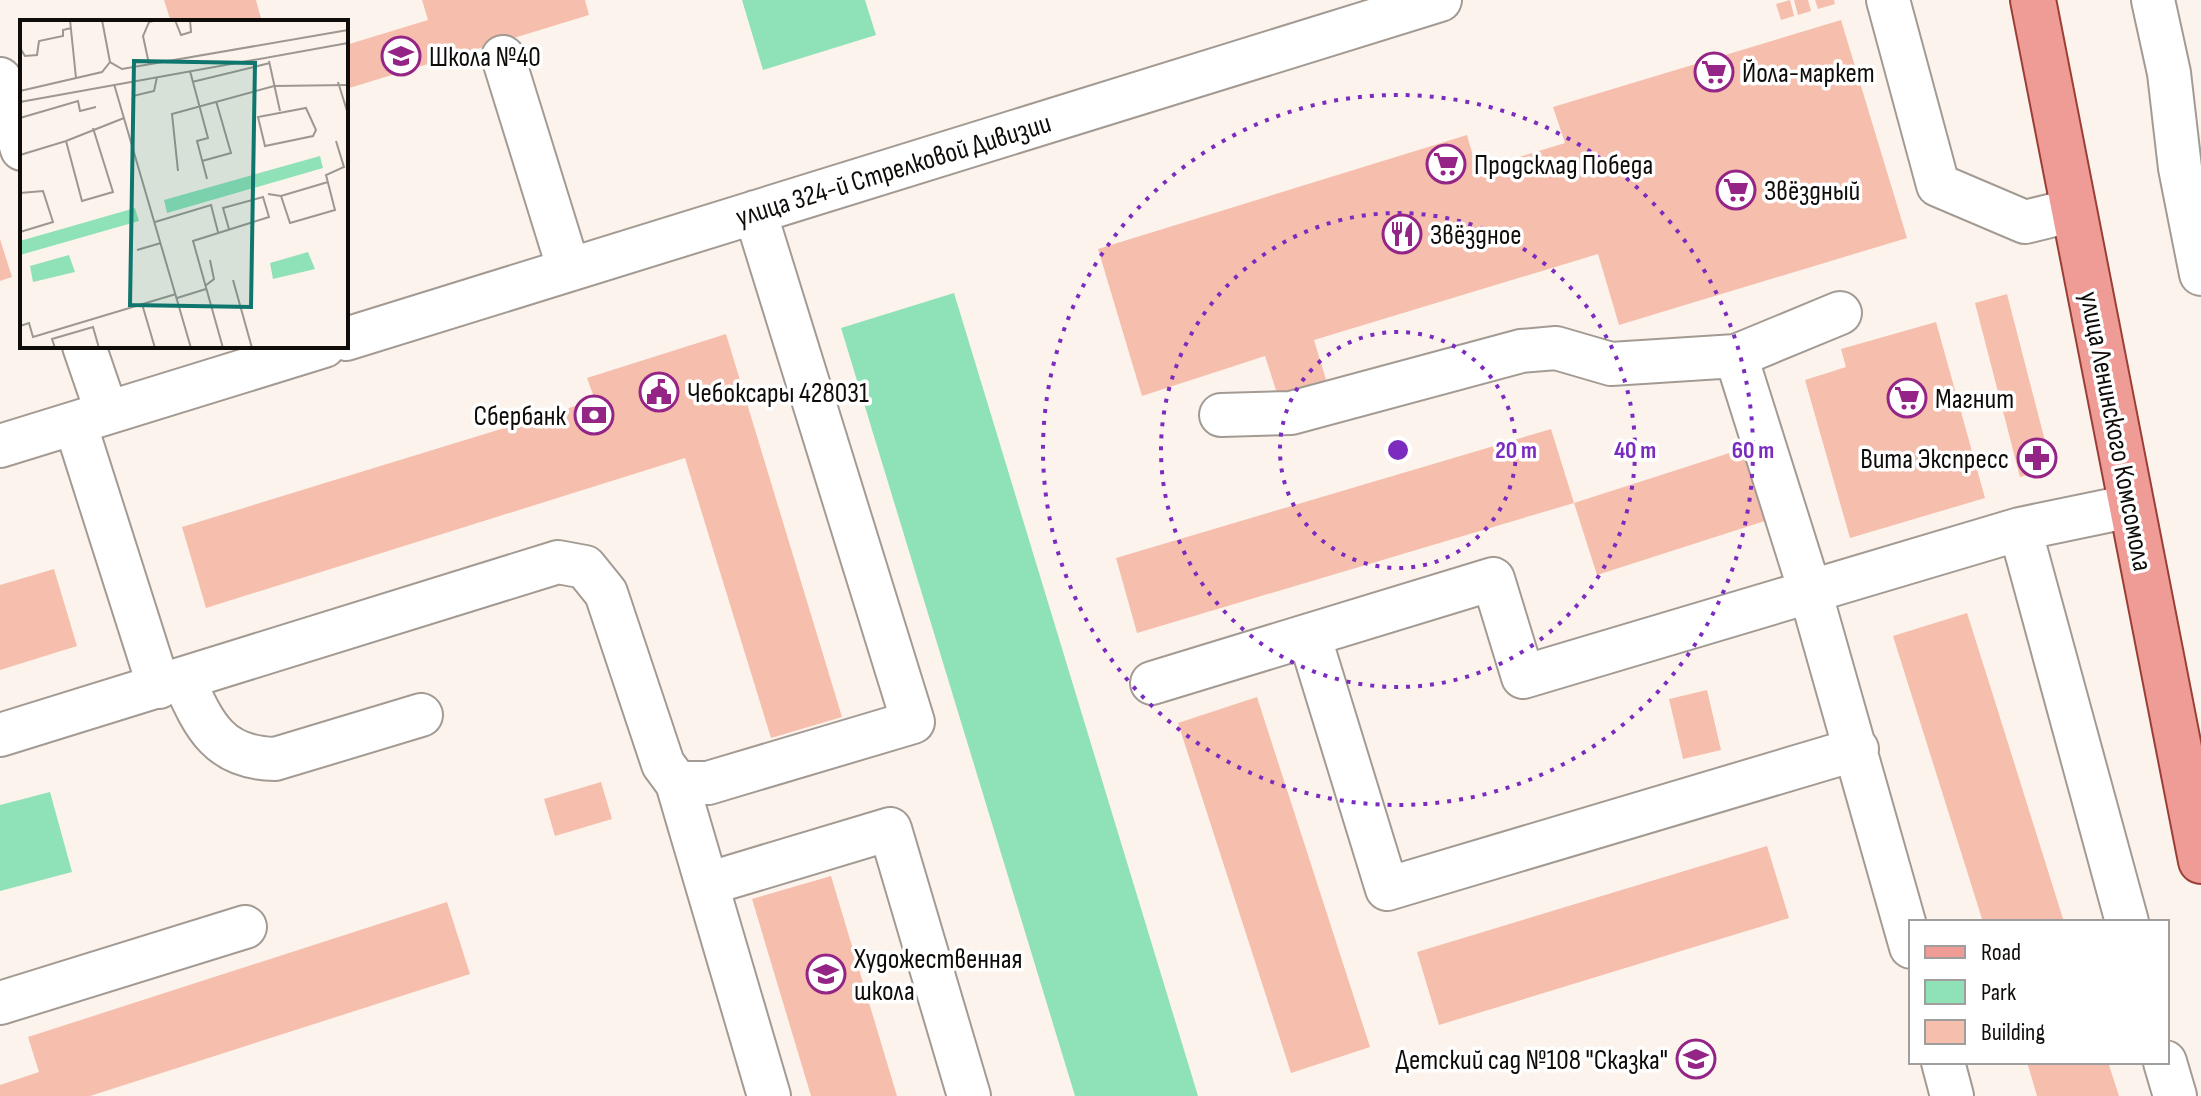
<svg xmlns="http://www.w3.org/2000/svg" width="2201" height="1096" viewBox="0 0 2201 1096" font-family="'Sofia Sans Condensed',sans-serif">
<rect width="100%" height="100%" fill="#fcf4ec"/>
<path fill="#8fe1b7" d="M 742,0 L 865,0 L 876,35 L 763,70 Z
M 954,293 L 1198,1096 L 1075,1096 L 841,328 Z
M 50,792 L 72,872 L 0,891 L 0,805 Z"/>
<path fill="#f6beac" d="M 164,0 L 256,0 L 262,22 L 171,22 Z
M 422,0 L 585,0 L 589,15 L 346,89 L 346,45 L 428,20 Z
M 1790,0 L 1794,16 L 1781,20 L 1776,4 Z
M 1794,0 L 1808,0 L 1811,11 L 1798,15 Z
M 1815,0 L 1834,0 L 1835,4 L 1818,9 Z
M 1841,20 L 1907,238 L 1619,325 L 1598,254 L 1314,340 L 1330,393 L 1282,409 L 1265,356 L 1142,396 L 1098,249 L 1467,135 L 1477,170 L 1565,143 L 1553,107 Z
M 0,239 L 12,277 L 0,281 Z
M 2007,294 L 2052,468 L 2020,477 L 1975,303 Z
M 1936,322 L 1985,498 L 1850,538 L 1805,380 L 1846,367 L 1841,349 Z
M 726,334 L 842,717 L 771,738 L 685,458 L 206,608 L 182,527 L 595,400 L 587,378 Z
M 1551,429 L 1574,503 L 1137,633 L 1116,558 Z
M 1745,448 L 1768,520 L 1597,575 L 1574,503 Z
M 54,569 L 77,646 L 0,670 L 0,585 Z
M 1967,613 L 1992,692 L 2064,922 L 1983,922 L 1893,636 Z
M 1707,690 L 1721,750 L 1683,759 L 1669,699 Z
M 1257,697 L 1370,1047 L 1291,1073 L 1178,723 Z
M 601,782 L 612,819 L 555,836 L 544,799 Z
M 1767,846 L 1789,918 L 1439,1025 L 1417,952 Z
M 831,876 L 897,1096 L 811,1096 L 752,899 Z
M 447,902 L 470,974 L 90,1096 L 0,1096 L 0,1085 L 39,1072 L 28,1037 Z
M 2027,1062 L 2108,1062 L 2119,1096 L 2037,1096 Z"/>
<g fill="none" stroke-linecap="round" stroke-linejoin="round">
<defs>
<path id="minor" d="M 1888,0 L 1938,185 L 2025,222 L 2074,210
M 2153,0 L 2169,73 L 2180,168 L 2201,274
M 503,57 L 569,270
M 0,79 L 22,149
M 346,339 L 1440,0
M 84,346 L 107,413
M 1736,356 L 1840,313
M 1221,415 L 1291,413 L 1521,351 L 1556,348 L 1611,364 L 1736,356 L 1810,591 L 1911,947
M 75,423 L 159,687
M 0,446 L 324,346
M 2020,529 L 2127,922
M 1309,635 L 1387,889 L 1857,749
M 183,679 C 204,725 218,758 275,759 L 421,715
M 1152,683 L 1493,579 L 1523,677 L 2020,529 L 2131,506
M 0,735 L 558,562 L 585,567 L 606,593 L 663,764 L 677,783 L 769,1096
M 677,783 L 708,783 L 913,722 L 755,212
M 707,884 L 890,829 L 969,1096
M 0,1003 L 245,927
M 1943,1062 L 1952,1096
M 2165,1062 L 2175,1096"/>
<path id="major" d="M 2033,0 L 2201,861"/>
</defs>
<use href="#minor" stroke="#a39b93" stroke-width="46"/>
<use href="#major" stroke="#9a3f38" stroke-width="48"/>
<use href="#minor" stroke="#fff" stroke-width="42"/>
<use href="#major" stroke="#ef9c96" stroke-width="44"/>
</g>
<g fill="none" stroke="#7b2cbf" stroke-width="4" stroke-dasharray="4 8">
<circle cx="1398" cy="450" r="118"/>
<circle cx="1398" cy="450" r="237"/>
<circle cx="1398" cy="450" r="355"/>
</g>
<defs>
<symbol id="school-ring" viewBox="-11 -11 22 22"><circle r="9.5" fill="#fff" stroke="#942586" stroke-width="1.5"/><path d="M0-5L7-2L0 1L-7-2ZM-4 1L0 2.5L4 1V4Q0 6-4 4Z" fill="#942586"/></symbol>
<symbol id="supermarket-ring" viewBox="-11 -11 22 22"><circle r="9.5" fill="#fff" stroke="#942586" stroke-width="1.5"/><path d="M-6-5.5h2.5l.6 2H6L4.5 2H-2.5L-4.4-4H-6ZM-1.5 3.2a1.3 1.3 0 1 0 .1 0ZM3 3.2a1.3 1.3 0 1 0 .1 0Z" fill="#942586"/></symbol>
<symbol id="restaurant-ring" viewBox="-11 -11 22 22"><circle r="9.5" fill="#fff" stroke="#942586" stroke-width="1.5"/><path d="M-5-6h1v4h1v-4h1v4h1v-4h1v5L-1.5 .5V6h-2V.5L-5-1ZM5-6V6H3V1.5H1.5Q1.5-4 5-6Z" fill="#942586"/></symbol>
<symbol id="civic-ring" viewBox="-11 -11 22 22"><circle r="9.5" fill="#fff" stroke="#942586" stroke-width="1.5"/><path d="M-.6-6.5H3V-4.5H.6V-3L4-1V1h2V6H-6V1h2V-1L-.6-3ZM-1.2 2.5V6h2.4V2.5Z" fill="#942586"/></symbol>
<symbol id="bank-ring" viewBox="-11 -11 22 22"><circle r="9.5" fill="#fff" stroke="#942586" stroke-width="1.5"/><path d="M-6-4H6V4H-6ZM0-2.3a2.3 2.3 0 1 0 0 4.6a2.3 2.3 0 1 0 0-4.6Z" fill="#942586"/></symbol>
<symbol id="pharmacy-ring" viewBox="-11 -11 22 22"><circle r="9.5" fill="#fff" stroke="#942586" stroke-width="1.5"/><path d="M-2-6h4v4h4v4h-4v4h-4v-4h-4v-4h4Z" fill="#942586"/></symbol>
</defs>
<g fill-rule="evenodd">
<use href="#school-ring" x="379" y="34" width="44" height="44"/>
<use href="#supermarket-ring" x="1692" y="50" width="44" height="44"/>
<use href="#supermarket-ring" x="1424" y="142" width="44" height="44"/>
<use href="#supermarket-ring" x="1714" y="168" width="44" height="44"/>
<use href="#restaurant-ring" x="1380" y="212" width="44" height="44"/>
<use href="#civic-ring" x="637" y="370" width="44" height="44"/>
<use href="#supermarket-ring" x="1885" y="376" width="44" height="44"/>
<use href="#bank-ring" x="572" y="393" width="44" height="44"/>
<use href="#pharmacy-ring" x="2015" y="436" width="44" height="44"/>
<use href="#school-ring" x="804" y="952" width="44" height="44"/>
<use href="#school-ring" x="1674" y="1037" width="44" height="44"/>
</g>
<g text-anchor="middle" stroke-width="7" stroke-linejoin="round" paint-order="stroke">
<g font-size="28" fill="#0f0c0a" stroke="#fff" text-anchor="start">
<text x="429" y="66">Школа №40</text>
<text x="1742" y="82">Йола-маркет</text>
<text x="1474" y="174">Продсклад Победа</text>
<text x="1764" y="200">Звёздный</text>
<text x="1430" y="244">Звёздное</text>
<text x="687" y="402">Чебоксары 428031</text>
<text x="1935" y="408">Магнит</text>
<text x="566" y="425" text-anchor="end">Сбербанк</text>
<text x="2009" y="468" text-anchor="end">Вита Экспресс</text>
<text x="854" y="968">Художественная<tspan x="854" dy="32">школа</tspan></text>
<text x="1668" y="1069" text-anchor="end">Детский сад №108 "Сказка"</text>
</g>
<g font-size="28" fill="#0f0c0a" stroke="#fff">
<text transform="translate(893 169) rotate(-17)" y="10">улица 324-й Стрелковой Дивизии</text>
<text transform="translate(2117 431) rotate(79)" y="10">улица Ленинского Комсомола</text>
</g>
</g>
<g transform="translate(20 20)">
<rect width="328" height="328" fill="#fcf4ec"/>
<path d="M 300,136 L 303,148 L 147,193 L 144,180 ZM 115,188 L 119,201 L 0,235 L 0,221 ZM 288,232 L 295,249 L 253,259 L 250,243 ZM 49,235 L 55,252 L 13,262 L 10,246 Z" fill="#8fe1b7"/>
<path fill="none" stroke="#9d9792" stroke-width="2" d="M 50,0 L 56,58M 82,0 L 90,42 L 102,49 L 328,10M 155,0 L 161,15 L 171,12 L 170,0M 0,28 L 5,36 L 17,35 L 19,21 L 43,16 L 43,10 L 51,8M 249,41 L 260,91M 129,44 L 123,16 L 129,2 L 138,0M 170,51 L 188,118 L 177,121 L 187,159M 172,62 L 250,43M 318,62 L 328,94M 94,64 L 171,328M 0,71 L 82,52 L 90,42M 113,76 L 134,71 L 137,57M 0,82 L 328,23M 286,88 L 296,110 L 293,116 L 245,126 L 238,97 ZM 0,98 L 58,81 L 60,91 L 76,87M 46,121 L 104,98M 0,135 L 46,121 L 62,181 L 93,172 L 73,108M 182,141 L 211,133 L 196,81M 158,151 L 152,94 L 254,66 L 328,65M 0,173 L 23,171 L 33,202 L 0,212M 248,174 L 261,176 L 308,162M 261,176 L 270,203 L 315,190 L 306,155 L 324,147 L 316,121M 135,202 L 191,185 L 198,212M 117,230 L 141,223M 213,260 L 232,328M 185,266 L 194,259 L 190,240M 157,278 L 186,269M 122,284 L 135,328M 0,306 L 9,303 L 13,317 L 156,274M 35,328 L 32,319 L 73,307 L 79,328M 203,328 L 173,221 L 249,197 L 243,177 L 203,188 L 209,209"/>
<path fill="#0f766e" fill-opacity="0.15" stroke="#0f766e" stroke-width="4" d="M 114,41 L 235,43 L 231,287 L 110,285 Z"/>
<rect width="328" height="328" fill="none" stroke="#0f0c0a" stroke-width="4"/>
</g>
<circle cx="1398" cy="450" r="12" fill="#7b2cbf" stroke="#fff" stroke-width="4"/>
<g font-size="24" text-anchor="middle" font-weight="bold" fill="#7b2cbf" stroke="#fff" stroke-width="7" stroke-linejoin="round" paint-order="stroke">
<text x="1516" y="458">20 m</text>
<text x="1635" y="458">40 m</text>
<text x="1753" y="458">60 m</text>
</g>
<rect x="1909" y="920" width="260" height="144" fill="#ffffff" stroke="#9f9e9d" stroke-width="2"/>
<rect x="1925" y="946" width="40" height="12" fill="#ef9c96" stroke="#9f9e9d" stroke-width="2"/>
<text x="1981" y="960" font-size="24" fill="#0f0c0a">Road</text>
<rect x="1925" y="980" width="40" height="24" fill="#8fe1b7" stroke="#9f9e9d" stroke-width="2"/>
<text x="1981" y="1000" font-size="24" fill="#0f0c0a">Park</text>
<rect x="1925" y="1020" width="40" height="24" fill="#f6beac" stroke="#9f9e9d" stroke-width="2"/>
<text x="1981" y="1040" font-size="24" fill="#0f0c0a">Building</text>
</svg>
